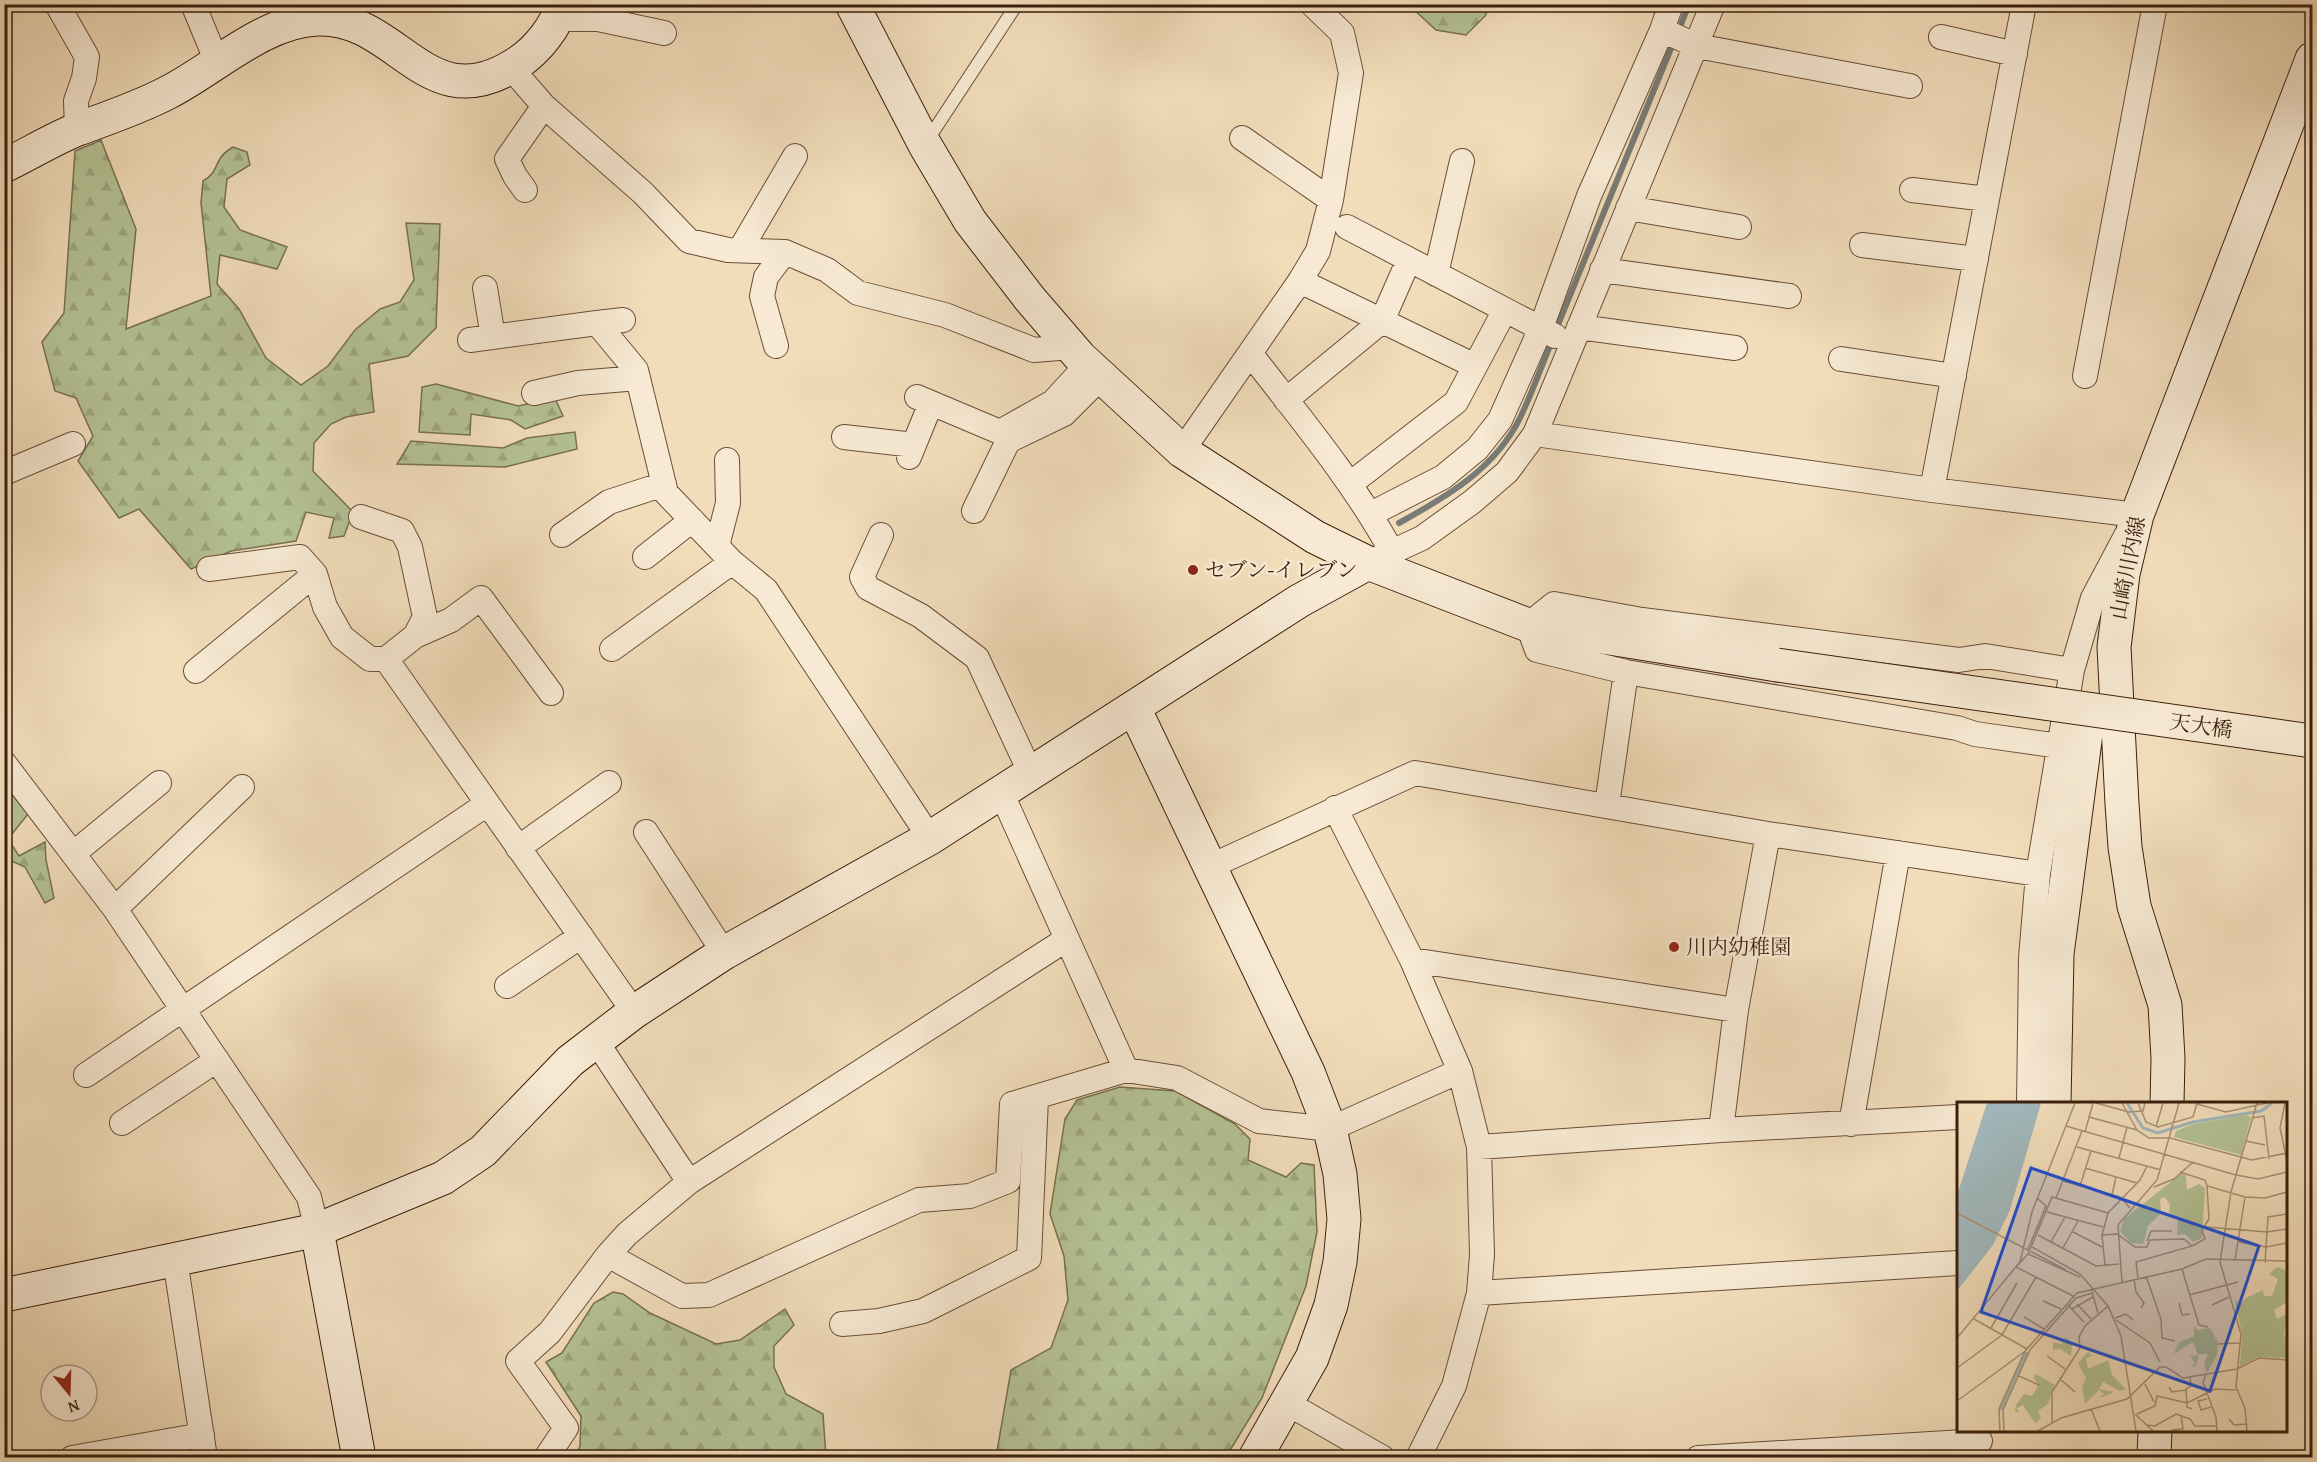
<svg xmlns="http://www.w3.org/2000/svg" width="2317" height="1462" viewBox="0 0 2317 1462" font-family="'Gentium Book Plus','Noto Serif JP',serif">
<defs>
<pattern id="forest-firs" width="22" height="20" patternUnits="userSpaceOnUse" patternTransform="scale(1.5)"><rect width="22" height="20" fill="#b4c295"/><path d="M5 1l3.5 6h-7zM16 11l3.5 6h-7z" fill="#9ca67f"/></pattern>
</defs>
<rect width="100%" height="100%" fill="#f2ddbb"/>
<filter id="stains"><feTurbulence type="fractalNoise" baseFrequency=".00333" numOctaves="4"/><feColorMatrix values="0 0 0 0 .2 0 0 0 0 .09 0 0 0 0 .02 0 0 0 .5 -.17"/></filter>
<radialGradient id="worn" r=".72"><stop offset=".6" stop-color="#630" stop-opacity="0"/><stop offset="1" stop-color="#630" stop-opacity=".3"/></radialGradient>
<path fill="url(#forest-firs)" stroke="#787051" stroke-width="1.5" d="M 1409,5 L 1488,5 L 1486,15 L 1466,35 L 1436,30 Z
M 101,140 L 136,229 L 126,329 L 211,296 L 201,203 L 203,181 C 221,171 212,159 233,147 L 247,152 L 250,165 L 227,179 L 224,207 L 240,230 L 287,247 L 277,269 L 220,255 L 217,284 L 239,309 L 266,358 L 301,385 L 328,366 L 355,330 L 380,309 L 400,302 L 414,280 L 406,223 L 440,224 L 436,328 L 408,356 L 369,364 L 374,412 L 346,417 L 331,424 L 314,443 L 313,471 L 353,512 L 344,536 L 329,538 L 334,518 L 306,512 L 296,541 L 231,551 L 191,569 L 139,509 L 119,518 L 78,461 L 93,436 L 76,398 L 55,391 L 42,342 L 64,313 L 75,151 Z
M 436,384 L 518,406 L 555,398 L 563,416 L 525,429 L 511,420 L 471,414 L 470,435 L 419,432 L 422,387 Z
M 575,432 L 577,449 L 505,467 L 397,464 L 411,441 L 503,448 L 527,438 Z
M 4,784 L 28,814 L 8,839 L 19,856 L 45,842 L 46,860 L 54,898 L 45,903 L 25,867 L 5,858 Z
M 1120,1087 L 1175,1091 L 1235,1124 L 1250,1139 L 1248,1160 L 1286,1177 L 1301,1163 L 1314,1165 L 1317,1232 L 1306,1286 L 1262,1398 L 1226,1457 L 996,1457 L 1011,1370 L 1051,1348 L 1068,1300 L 1064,1256 L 1050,1214 L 1065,1119 L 1077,1100 Z
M 613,1292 L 623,1294 L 650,1313 L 716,1344 L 740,1340 L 785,1309 L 794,1325 L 774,1346 L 774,1367 L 786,1394 L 823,1414 L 826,1457 L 575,1457 L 580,1446 L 581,1416 L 546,1362 L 562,1353 L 594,1303 Z"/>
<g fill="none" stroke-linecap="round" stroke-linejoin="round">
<path stroke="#787b76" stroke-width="6" d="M 1678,32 L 1689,4
M 1555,332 L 1674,41
M 1399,523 C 1446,497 1495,469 1520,418 C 1532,393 1541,367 1552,341"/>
<defs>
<path id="lane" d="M 927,141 L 1017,4"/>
<path id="street" d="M 57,4 L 87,57 L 84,78 L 76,101 L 77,130
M 193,4 L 217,62
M 555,19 L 598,19 L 664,33
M 1662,30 L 1697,46 L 1910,86
M 1941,37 L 2015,54
M 511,68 L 544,106 L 507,159 L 515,176 L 525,190
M 544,106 L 643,193 L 689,241 L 728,250 L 785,252 L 827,270 L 858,293 L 945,315 L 1034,350 L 1071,347
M 1242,138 L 1331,200
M 1912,190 L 1987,199
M 1628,208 L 1739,227
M 1347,227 L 1555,336
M 1862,245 L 1976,259
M 740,250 L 795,156
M 1602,270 L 1789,296
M 1436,274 L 1462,161
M 1300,281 L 1475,366
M 485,288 L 493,337
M 597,323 L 623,320
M 1579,327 L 1735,348
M 470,340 L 597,323 L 636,370 L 666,493 L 732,562 L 766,590 L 930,838
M 776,346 L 762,296 L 766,277 L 785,252
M 1250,353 C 1300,418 1353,481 1392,552
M 1841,359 L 1954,376
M 2085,376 L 2155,4
M 534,393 L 578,383 L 638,378
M 917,397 L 1000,432 L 1053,402 L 1088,364
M 1286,400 L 1382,321 L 1403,273
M 1535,434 L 1932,490 L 2137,515 L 2093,598 L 2072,670
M 844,437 L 914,445
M 1182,451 L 1300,281 L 1318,251 L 1331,200 L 1351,73 L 1342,33 L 1312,4
M 909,457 L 931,403
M 4,473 L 73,444
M 1350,484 L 1456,402 L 1505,310
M 1932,490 L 2024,4
M 974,511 L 1008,441 L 1064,414 L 1101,377
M 1371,514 L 1443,477 L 1477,449 L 1500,420 L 1541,328 L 1589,196 L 1662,30 L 1671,4
M 361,517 L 402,531 L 410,547 L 425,617 L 415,636 L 386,659
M 562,535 L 609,502 L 664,484
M 881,535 L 862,577 L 868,588 L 921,616 L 977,658 L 1031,774
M 717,546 L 728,503 L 727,460
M 645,557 L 692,520
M 1368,563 L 1422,538 L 1472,502 L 1507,472 L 1535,434 L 1713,4
M 209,569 L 300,557 L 315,574 L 325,607 L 342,637 L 370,659 L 386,659 L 634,1012
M 415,636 L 451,620 L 481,598 L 551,693
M 612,649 L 732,562
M 196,671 L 315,574
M 4,763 L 115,909 L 309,1197 L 317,1230
M 1001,792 L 1067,939 L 689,1182 L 627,1234 L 608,1255 L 682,1296 L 709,1295 L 919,1200 L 970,1196 L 1008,1181 L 1012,1104 L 1126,1070 L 1177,1078 L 1259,1121 L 1330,1129 L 1460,1071
M 1607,805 L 1626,672
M 1335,808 L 1412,960 L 1460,1071 L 1479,1147 L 1482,1255 L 1479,1293 L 1454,1386 L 1418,1458
M 646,832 L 724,953
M 518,848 L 609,783
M 73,854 L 159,783
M 1209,867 L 1415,773 L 1768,834 L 2038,874
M 115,909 L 242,787
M 1067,939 L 1126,1070
M 1412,960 L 1736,1010
M 507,986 L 581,936
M 596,1041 L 689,1182
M 86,1075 L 487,804
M 2029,1104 L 2031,958 L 2038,874 L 2072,670 L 1985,656 L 1959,660 L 1642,620 L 1554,604 L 1528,625 L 1537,650 L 1626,672 L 1957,728 L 1975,734 L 2059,746
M 122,1123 L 217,1060
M 1851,1124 L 1898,853
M 1721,1130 L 1736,1010 L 1768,834
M 1479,1147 L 1721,1130 L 1958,1117
M 175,1259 L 205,1458
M 1479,1293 L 1958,1263
M 842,1324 L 879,1321 L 923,1311 L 1029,1258 L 1036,1098
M 1285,1402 L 1383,1458
M 72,1458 L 202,1435
M 546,1458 L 566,1428 L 518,1361 L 550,1332 L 608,1255
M 1698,1458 L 1980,1441"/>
<path id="secondary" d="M 852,4 L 925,145 L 970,221 L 1030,299 L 1080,357 L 1182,451 L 1315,537 L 1368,563 L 1528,625 L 1777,665
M 4,166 C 29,154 53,139 78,129 C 108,118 138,108 167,93 C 213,70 263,21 317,19 C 399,15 427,124 519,62 C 537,50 557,26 562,4
M 1134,708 L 1308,1072 L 1330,1129 L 1340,1174 L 1344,1219 L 1340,1262 L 1331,1305 L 1312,1358 L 1255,1458
M 2054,1104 L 2057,954 L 2089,710
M 2167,1104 L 2168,1058 L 2165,1005 L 2134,906 L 2125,847 L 2122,804 L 2114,647 L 2123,574 L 2137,515 L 2312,59
M 317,1230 L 359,1458
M 4,1295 L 317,1230 L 443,1178 L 483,1151 L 570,1061 L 634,1012 L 724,953 L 930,838 L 1299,601 L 1368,563
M 2154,1458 L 2155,1430"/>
</defs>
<use href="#lane" stroke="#694e38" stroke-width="14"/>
<use href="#street" stroke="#694e38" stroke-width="26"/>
<use href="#secondary" stroke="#3b1f0d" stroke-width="35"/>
<use href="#lane" stroke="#f7e9d3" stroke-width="12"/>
<use href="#street" stroke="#f7e9d3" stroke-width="24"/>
<use href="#secondary" stroke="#f7e9d3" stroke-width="33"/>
<defs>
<path id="secondary-bridge" d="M 1777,665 L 2312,741"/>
</defs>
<use href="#secondary-bridge" stroke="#3b1f0d" stroke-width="35" stroke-linecap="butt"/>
<use href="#secondary-bridge" stroke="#f7e9d3" stroke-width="33"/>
</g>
<g fill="#8f2418" stroke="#f7e9d3" stroke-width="2">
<circle cx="1193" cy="570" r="6"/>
<circle cx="1674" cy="947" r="6"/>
</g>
<g text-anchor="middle" stroke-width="5" stroke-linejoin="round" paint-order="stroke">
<g font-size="21" fill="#3b1f0d" stroke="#f7e9d3">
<text transform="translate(2128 568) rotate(-79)" y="7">山崎川内線</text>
<text transform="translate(2201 726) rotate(8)" y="7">天大橋</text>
</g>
<g font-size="21" fill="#3b1f0d" stroke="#f7e9d3" text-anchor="start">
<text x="1205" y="577">セブン-イレブン</text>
<text x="1686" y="954">川内幼稚園</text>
</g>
</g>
<g transform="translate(1957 1102)">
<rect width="330" height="330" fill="#f2ddbb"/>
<path d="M 224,72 L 229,73 L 230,88 L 242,82 L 248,86 L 245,136 L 236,140 L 228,132 L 220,133 L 221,115 L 212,111 L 213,103 L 208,95 L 203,97 L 204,111 L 191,124 L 186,142 L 174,141 L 163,129 L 167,117 ZM 320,165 L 328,168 L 330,177 L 330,200 L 317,208 L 320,217 L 330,212 L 327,234 L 330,235 L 330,256 L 301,255 L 283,264 L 285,232 L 278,198 L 283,203 L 289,196 L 306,188 L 307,194 L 315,194 L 321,177 L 312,172 ZM 237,224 L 240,228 L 253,226 L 261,240 L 260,253 L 250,271 L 247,261 L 251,252 L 242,252 L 239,264 L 233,265 L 238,261 L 233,254 L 241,253 L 236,240 L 217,252 L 221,241 L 237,234 ZM 109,235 L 115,242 L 114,254 L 103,247 L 96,248 L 96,240 L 104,242 ZM 131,250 L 135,254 L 129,256 L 131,267 L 151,258 L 155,273 L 169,287 L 163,289 L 146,280 L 142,287 L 157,290 L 140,297 L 147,292 L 142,288 L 128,302 L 125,286 L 129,276 L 121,261 ZM 79,272 L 98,283 L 91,302 L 81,309 L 84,316 L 78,321 L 66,303 L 60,306 L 62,311 L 58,309 L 59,303 L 67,292 L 75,294 L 79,288 L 81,282 L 76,275 Z" fill="#b4c295"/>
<path d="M 289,13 L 294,15 L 284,53 L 217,35 L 219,29 L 236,22 Z" fill="#b4c295"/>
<path d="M 30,1 L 84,1 L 53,108 L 36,143 L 0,189 L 0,93 Z" fill="#a1b8bc"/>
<path fill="none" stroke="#a1b8bc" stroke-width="3" d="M 170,1 L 186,26 L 201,31 L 236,20 L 304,9 L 315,1M 54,284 L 70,250M 44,308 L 54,284"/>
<path fill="none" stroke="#a99175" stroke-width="1.5" d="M 139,1 L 172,10 L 186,9 L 188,1M 165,1 L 180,28 L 192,36 L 213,36 L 295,58 L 330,51M 181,1 L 189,20 L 201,25 L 236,15 L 240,1M 328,1 L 323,26 L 330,59M 240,2 L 269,10 L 310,1M 132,15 L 180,28M 295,16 L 307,14 L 312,57M 109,24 L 279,73 L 301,77 L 330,70M 199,25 L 206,1M 128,30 L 136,1M 289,39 L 308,43M 120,45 L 204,68M 162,56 L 170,25M 128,66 L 180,81M 223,70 L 248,78 L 250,84 L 288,95 L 308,96 L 330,90M 106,79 L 163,95 L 173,106M 123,84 L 134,49M 197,85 L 217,77 L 236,60M 155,93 L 159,75M 99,96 L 125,29M 90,110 L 146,125M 0,111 L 109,168M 250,125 L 310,130 L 330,127M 116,130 L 145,145M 81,133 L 139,164 L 162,162M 145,133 L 160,132 L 178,145 L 190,145 L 193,138 L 227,137 L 235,144 L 179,160 L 181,176M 190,139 L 194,129 L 215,129M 94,140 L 108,115M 282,140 L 309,145 L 330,141M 235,144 L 248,137 L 245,128 L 252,117 L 250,84M 75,145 L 123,172 L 151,204 L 164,234 L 179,329M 106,146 L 121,119M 71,147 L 89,104 L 80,96M 71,152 L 59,165 L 116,194M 278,158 L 288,95M 308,161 L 311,115 L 330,112M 148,163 L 145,133 L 151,111 L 183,78 L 190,64M 225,167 L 242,223 L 251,225M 189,174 L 204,217 L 205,236 L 218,239M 123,175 L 71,152 L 95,95 L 151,111M 177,177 L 179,190 L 187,201 L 184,206M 165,180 L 161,123 L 200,78 L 222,1M 135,190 L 141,211M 232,193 L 281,180M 86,199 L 104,207M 222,201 L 225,213 L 233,212M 120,202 L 134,217M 111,203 L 127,220M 255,203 L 272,195M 115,207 L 136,195M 67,215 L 87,227M 158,216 L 169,212 L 176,218M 17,217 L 70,247M 159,218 L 193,241 L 203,260M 34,226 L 60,181M 0,236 L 63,160 L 75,110 L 118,1M 261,242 L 283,241M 90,254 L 108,267M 0,266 L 45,233 L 79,175M 249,273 L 246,280 L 259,315 L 260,329M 62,274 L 82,283M 233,275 L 234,284 L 229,287 L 230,305 L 235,307M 102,276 L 118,290M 188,282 L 197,300M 212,285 L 215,290 L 229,288M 250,297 L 241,299 L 244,308 L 254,305M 0,299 L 67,250M 134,307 L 143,329M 178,312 L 196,329M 180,312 L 198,304 L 200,294 L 230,301 L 258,287 L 279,288M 272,317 L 277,323 L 289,322M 95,320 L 95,290 L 123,246 L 122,235 L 128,224 L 151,204M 191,323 L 198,324 L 219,312 L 233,317 L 238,324 L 260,324M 215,328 L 226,327 L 224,313M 43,329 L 42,307 L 68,249 L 120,191 L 225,167 L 249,157 L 330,159M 47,329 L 46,308 L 73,248 L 119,196 L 135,191M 81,329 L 104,316 L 170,297 L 203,265 L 209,265 L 226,276 L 280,267 L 302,256 L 330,258M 290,329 L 288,306 L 279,285 L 284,232 L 263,160 L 274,90 L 300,1"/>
<path fill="#1d4ed8" fill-opacity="0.15" stroke="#1d4ed8" stroke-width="3" d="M 74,66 L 302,144 L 253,289 L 24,210 Z"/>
<rect width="330" height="330" fill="none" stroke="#3b1f0d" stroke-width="3"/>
</g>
<rect width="2317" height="1462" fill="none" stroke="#f2ddbb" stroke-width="24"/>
<rect x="6" y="6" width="2305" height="1450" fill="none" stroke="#3b1f0d" stroke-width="3"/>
<rect x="12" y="12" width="2293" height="1438" fill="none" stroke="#3b1f0d" stroke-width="1.5"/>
<g transform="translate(69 1393) rotate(161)"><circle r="28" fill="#f7e9d3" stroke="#ac9884" stroke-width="1.5"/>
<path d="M0-4.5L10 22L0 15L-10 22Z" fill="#8f2418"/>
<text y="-9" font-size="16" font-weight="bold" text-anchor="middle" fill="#3b1f0d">N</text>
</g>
<rect width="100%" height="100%" filter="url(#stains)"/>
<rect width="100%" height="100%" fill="url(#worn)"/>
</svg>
